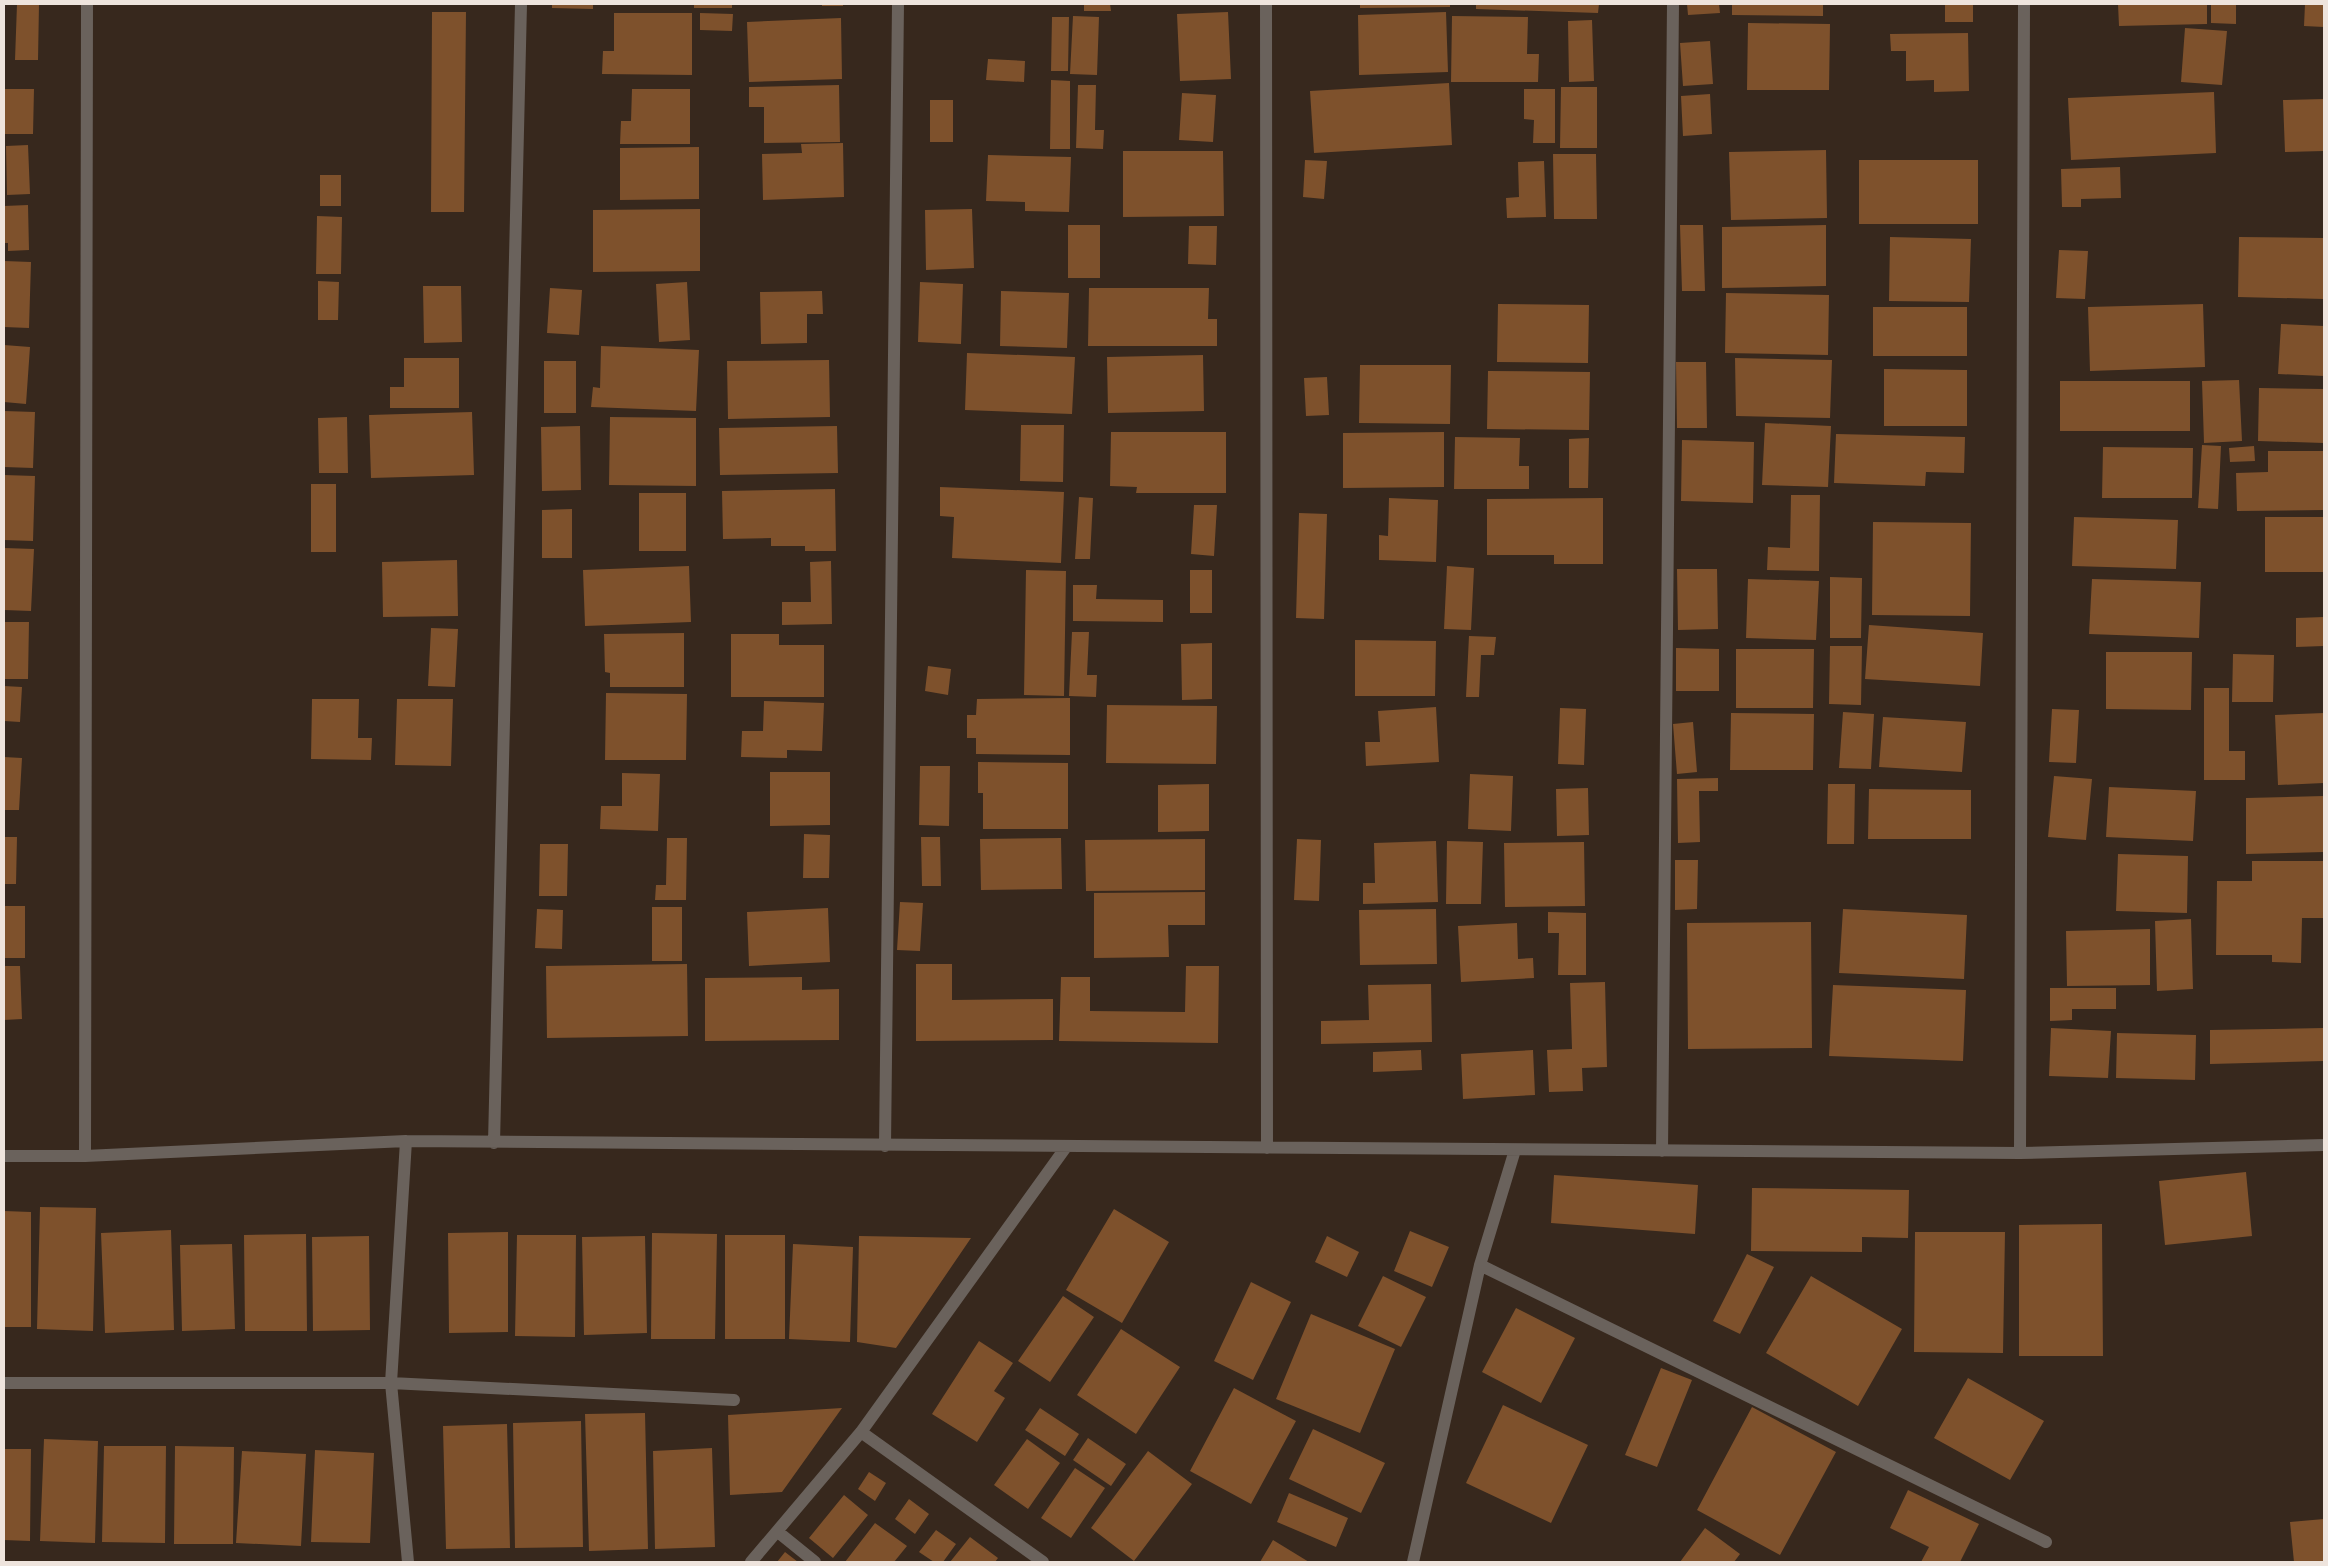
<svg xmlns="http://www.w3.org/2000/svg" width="2328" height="1566" viewBox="0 0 2328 1566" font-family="'Source Sans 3',sans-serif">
<rect width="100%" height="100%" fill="#37281d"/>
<path fill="#7e512c" d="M 17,4 L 39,4 L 38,60 L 15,60 Z
M 552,4 L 593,4 L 593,9 L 552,8 Z
M 694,4 L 732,4 L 732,8 L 694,8 Z
M 822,4 L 843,4 L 843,6 L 822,6 Z
M 1084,4 L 1110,4 L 1111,11 L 1084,11 Z
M 1360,4 L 1450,4 L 1450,7 L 1360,8 Z
M 1476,4 L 1599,4 L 1598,13 L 1476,9 Z
M 1687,4 L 1719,4 L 1720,13 L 1688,15 Z
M 1732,4 L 1823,4 L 1823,16 L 1732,15 Z
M 1945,4 L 1973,4 L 1973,22 L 1945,22 Z
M 2118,4 L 2207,4 L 2207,24 L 2119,26 Z
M 2211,4 L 2236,4 L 2236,24 L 2211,23 Z
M 2305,4 L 2324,4 L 2324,27 L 2304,26 Z
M 432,12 L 466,12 L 464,212 L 431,212 Z
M 1228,12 L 1231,79 L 1180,81 L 1177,14 Z
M 1446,12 L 1448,72 L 1359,75 L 1358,15 Z
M 614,13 L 692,13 L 692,75 L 602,74 L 603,51 L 614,51 Z
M 700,13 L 733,14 L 732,31 L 700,30 Z
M 1073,16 L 1099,17 L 1097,75 L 1070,74 Z
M 1452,16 L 1528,17 L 1527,54 L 1539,54 L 1538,82 L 1451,82 Z
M 1052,17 L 1069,17 L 1068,71 L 1051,71 Z
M 841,18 L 842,79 L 749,82 L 747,22 Z
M 1592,20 L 1594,81 L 1569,82 L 1568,21 Z
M 1748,23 L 1830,24 L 1829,90 L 1747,90 Z
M 2185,28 L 2227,31 L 2222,85 L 2181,82 Z
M 1968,33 L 1969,91 L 1934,92 L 1934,80 L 1906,81 L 1906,51 L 1891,51 L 1890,34 Z
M 1710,41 L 1713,84 L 1683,86 L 1680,43 Z
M 988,59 L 1025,61 L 1024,82 L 986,80 Z
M 1051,80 L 1070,81 L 1070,149 L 1050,149 Z
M 1449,83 L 1452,145 L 1314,153 L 1310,91 Z
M 839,85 L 840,142 L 764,143 L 764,107 L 749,107 L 749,87 Z
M 1078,85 L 1096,85 L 1095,130 L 1104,130 L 1103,149 L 1076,148 Z
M 1561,87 L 1597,87 L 1597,148 L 1560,148 Z
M 4,89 L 34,89 L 33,134 L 4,134 Z
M 632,89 L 690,89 L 690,144 L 620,144 L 621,121 L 631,121 Z
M 1524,89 L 1555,89 L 1555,143 L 1533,143 L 1534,120 L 1524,119 Z
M 2214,92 L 2216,153 L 2071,160 L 2068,98 Z
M 1182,93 L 1216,95 L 1213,142 L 1179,140 Z
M 1710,94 L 1712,134 L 1683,136 L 1681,96 Z
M 2324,99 L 2324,151 L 2285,152 L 2283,100 Z
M 930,100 L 953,100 L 953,142 L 930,142 Z
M 843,143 L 844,197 L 763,200 L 762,154 L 802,153 L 801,144 Z
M 28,145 L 30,194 L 7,195 L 6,146 Z
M 699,147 L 699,199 L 620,200 L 620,148 Z
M 1826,150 L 1827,218 L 1731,220 L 1729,152 Z
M 1123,151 L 1223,151 L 1224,216 L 1123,217 Z
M 1553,154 L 1596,154 L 1597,219 L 1554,219 Z
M 988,155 L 1071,157 L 1069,212 L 1025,211 L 1025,202 L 986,201 Z
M 1305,160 L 1327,161 L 1324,199 L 1303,197 Z
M 1859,160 L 1978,160 L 1978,224 L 1859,224 Z
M 1544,161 L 1546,217 L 1507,218 L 1506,198 L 1519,197 L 1518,162 Z
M 2120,167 L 2121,198 L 2081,199 L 2081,207 L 2062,207 L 2061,169 Z
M 320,175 L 341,175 L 341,206 L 320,206 Z
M 28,205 L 29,250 L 8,251 L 8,243 L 4,243 L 4,206 Z
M 700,209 L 700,271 L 593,272 L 593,210 Z
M 972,209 L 974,268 L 926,270 L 925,210 Z
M 317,216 L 342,217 L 341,274 L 316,274 Z
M 1068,225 L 1100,225 L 1100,278 L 1068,278 Z
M 1680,225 L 1703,225 L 1705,291 L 1682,291 Z
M 1826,225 L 1826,286 L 1722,288 L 1722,227 Z
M 1189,226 L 1217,226 L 1216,265 L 1188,264 Z
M 1890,237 L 1971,239 L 1969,302 L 1889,301 Z
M 2239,237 L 2324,238 L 2324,299 L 2238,297 Z
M 2059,250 L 2088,251 L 2085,299 L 2056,298 Z
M 4,261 L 31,262 L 29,328 L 4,327 Z
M 318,281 L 339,282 L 338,320 L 318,320 Z
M 687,282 L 690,340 L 659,342 L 656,284 Z
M 920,282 L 963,284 L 961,344 L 918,342 Z
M 423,286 L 461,286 L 462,342 L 424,343 Z
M 550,288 L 582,290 L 579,335 L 547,333 Z
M 1089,288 L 1209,288 L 1208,319 L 1217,319 L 1217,346 L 1088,346 Z
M 822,291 L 823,314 L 807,314 L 807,343 L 761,344 L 760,292 Z
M 1001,291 L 1069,293 L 1067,348 L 1000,346 Z
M 1726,293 L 1829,295 L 1828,355 L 1725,353 Z
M 1498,304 L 1589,305 L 1588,363 L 1497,362 Z
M 2203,304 L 2205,367 L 2090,371 L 2088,307 Z
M 1873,307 L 1967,307 L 1967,356 L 1873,356 Z
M 2281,324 L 2324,326 L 2324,376 L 2278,374 Z
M 4,345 L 30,347 L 26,404 L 4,402 Z
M 601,346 L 699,350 L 696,411 L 591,407 L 593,387 L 600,388 Z
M 967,353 L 1075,357 L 1072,414 L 965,410 Z
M 1203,355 L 1204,411 L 1108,413 L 1107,357 Z
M 404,358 L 459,358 L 459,408 L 390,408 L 390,387 L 404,387 Z
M 1735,358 L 1832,360 L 1830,418 L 1736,416 Z
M 829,360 L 830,417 L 728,419 L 727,361 Z
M 544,361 L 576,361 L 576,413 L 544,413 Z
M 1676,362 L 1706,362 L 1707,428 L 1677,428 Z
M 1360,365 L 1451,365 L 1450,424 L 1359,423 Z
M 1884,369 L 1967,370 L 1967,426 L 1884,426 Z
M 1488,371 L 1590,372 L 1589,430 L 1487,429 Z
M 1327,377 L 1329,415 L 1306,416 L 1304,378 Z
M 2239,380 L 2242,441 L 2204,443 L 2202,381 Z
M 2060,381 L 2190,381 L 2190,431 L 2060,431 Z
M 2259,388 L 2324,389 L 2324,443 L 2258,441 Z
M 4,411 L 35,412 L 33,468 L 4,467 Z
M 472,412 L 474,475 L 371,478 L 369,415 Z
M 347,417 L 348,473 L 319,473 L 318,418 Z
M 610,417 L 696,418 L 696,486 L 609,485 Z
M 1765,423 L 1831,426 L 1828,487 L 1762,485 Z
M 1021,425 L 1064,425 L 1063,482 L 1020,481 Z
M 580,426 L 581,490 L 542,491 L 541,427 Z
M 837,426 L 838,473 L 720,475 L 719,428 Z
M 1111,432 L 1226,432 L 1226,493 L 1136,493 L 1137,487 L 1110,486 Z
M 1444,432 L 1444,487 L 1343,488 L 1343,433 Z
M 1836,434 L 1965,437 L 1964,473 L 1926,472 L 1925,486 L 1834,483 Z
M 1455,437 L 1520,438 L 1519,466 L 1529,466 L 1529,489 L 1454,489 Z
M 1589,438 L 1588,488 L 1569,488 L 1569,439 Z
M 1682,440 L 1754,442 L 1753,503 L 1681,501 Z
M 2202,445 L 2221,446 L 2218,509 L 2198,508 Z
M 2254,446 L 2255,461 L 2230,462 L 2229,448 Z
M 2103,447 L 2193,448 L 2192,498 L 2102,498 Z
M 2268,451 L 2324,451 L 2324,510 L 2237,511 L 2236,473 L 2268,472 Z
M 4,475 L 35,476 L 33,541 L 4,540 Z
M 311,484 L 336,484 L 336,552 L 311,552 Z
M 940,487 L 1064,492 L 1061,563 L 952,558 L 954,517 L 940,516 Z
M 835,489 L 836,551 L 805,551 L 805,546 L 771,546 L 771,538 L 723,539 L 722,491 Z
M 639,493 L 686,493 L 686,551 L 639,551 Z
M 1791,495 L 1820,495 L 1819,571 L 1767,570 L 1768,547 L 1790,548 Z
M 1079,497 L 1093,498 L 1090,559 L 1075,559 Z
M 1389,498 L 1438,500 L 1436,562 L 1379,560 L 1379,535 L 1388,536 Z
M 1603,498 L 1603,564 L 1554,564 L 1554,555 L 1487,555 L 1487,499 Z
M 1194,505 L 1217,505 L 1214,556 L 1191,554 Z
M 572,509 L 572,558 L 542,558 L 542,510 Z
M 1299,513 L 1327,514 L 1324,619 L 1296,618 Z
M 2074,517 L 2178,520 L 2176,569 L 2072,566 Z
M 2265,517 L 2324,517 L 2324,572 L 2265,572 Z
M 1873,522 L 1971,523 L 1970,616 L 1872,615 Z
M 4,548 L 34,549 L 31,611 L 4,610 Z
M 457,560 L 458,616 L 383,617 L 382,562 Z
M 831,561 L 832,624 L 782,625 L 782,602 L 811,602 L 810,562 Z
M 689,566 L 691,622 L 585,626 L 583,570 Z
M 1447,566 L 1474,568 L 1471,630 L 1444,629 Z
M 1677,569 L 1717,569 L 1718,629 L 1678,630 Z
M 1026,570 L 1066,571 L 1064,696 L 1024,695 Z
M 1190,570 L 1212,570 L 1212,613 L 1190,613 Z
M 1830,577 L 1862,578 L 1861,638 L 1830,638 Z
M 1748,579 L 1819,581 L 1816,640 L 1746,638 Z
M 2092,579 L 2201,582 L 2199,638 L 2089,634 Z
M 1073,585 L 1097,585 L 1096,599 L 1163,600 L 1163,622 L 1073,621 Z
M 2324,617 L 2324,646 L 2296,647 L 2296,618 Z
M 4,622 L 29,622 L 28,679 L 4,679 Z
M 1869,625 L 1983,633 L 1980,686 L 1865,679 Z
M 431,628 L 458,629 L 455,687 L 428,686 Z
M 1072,632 L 1089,632 L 1087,675 L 1097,675 L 1096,697 L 1069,696 Z
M 684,633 L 684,687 L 610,687 L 610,673 L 605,672 L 604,634 Z
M 731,634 L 779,634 L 779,645 L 824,645 L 824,697 L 731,697 Z
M 1469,636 L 1496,637 L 1494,655 L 1481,655 L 1479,697 L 1466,697 Z
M 1355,640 L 1436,641 L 1435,696 L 1355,696 Z
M 1212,643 L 1212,699 L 1182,700 L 1181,644 Z
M 1830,646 L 1862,646 L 1861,705 L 1829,704 Z
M 1676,648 L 1719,649 L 1719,691 L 1676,691 Z
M 1736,649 L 1814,649 L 1813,708 L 1736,708 Z
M 2106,652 L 2192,652 L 2191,710 L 2106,709 Z
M 2233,654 L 2274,655 L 2273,702 L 2232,702 Z
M 928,666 L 951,669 L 948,695 L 925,691 Z
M 4,686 L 22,687 L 20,722 L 4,721 Z
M 2204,688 L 2229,688 L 2229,751 L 2245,751 L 2245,780 L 2204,780 Z
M 606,693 L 687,694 L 686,760 L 605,760 Z
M 1070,698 L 1070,755 L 976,754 L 976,738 L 967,738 L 967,715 L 976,715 L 977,699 Z
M 312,699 L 359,699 L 358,738 L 372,738 L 371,760 L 311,759 Z
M 397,699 L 453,699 L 451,766 L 395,765 Z
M 764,701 L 824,703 L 822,751 L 787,750 L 787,758 L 741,757 L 742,731 L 763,731 Z
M 1107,705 L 1217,706 L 1216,764 L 1106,763 Z
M 1436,707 L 1439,762 L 1366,766 L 1365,742 L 1380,742 L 1378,711 Z
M 1560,708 L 1586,709 L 1584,765 L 1558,764 Z
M 2052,709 L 2079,710 L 2076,763 L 2049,762 Z
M 1843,712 L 1874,714 L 1871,769 L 1839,768 Z
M 1731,713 L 1814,714 L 1813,770 L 1730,770 Z
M 2324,713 L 2324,783 L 2278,785 L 2275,715 Z
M 1883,717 L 1966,722 L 1962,772 L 1879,767 Z
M 1693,722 L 1697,772 L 1677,774 L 1673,724 Z
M 4,757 L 22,758 L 19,810 L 4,810 Z
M 978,762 L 1068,763 L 1068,829 L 983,829 L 983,793 L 978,793 Z
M 920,766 L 950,766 L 949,826 L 919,825 Z
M 770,772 L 830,772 L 830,825 L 770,826 Z
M 622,773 L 660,774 L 658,831 L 600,829 L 601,806 L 622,806 Z
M 1470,774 L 1513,776 L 1511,831 L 1468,829 Z
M 2054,776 L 2092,779 L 2086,840 L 2048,837 Z
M 1718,778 L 1718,791 L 1699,791 L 1700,842 L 1678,843 L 1677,779 Z
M 1209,784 L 1209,831 L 1158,832 L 1158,785 Z
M 1828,784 L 1855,784 L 1854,844 L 1827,844 Z
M 2109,787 L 2196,791 L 2193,841 L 2106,837 Z
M 1588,788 L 1589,835 L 1557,836 L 1556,789 Z
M 1869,789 L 1971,790 L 1971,839 L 1868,839 Z
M 2324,796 L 2324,852 L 2246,854 L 2246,798 Z
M 804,834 L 830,835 L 829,878 L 803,878 Z
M 4,837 L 17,837 L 16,884 L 4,884 Z
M 921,837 L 940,837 L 941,886 L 922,886 Z
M 667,838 L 687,838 L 686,900 L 655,900 L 656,885 L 666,885 Z
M 1061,838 L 1062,889 L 981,890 L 980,839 Z
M 1205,839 L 1205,890 L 1086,891 L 1085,840 Z
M 1297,839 L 1321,840 L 1319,901 L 1294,900 Z
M 1436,841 L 1438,902 L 1363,904 L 1363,883 L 1375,883 L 1374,843 Z
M 1447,841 L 1483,842 L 1481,904 L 1446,904 Z
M 1584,842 L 1585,906 L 1505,907 L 1504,843 Z
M 540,844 L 568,844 L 567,896 L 539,896 Z
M 2118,854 L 2188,856 L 2187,913 L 2116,911 Z
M 1675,860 L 1698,860 L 1697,909 L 1675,910 Z
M 2252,861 L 2324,861 L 2324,918 L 2302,918 L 2301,963 L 2272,962 L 2272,955 L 2216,955 L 2217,881 L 2252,881 Z
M 1205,892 L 1205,925 L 1168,925 L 1169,957 L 1094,958 L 1094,893 Z
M 900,902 L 923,903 L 920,951 L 897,950 Z
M 4,906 L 25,906 L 25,958 L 4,958 Z
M 652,907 L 682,907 L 682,961 L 652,961 Z
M 828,908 L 830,962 L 749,966 L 747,912 Z
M 537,909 L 563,910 L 562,949 L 535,948 Z
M 1436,909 L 1437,964 L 1360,965 L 1359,910 Z
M 1843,909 L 1967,915 L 1964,979 L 1839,973 Z
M 1548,912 L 1586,913 L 1586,975 L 1558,975 L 1559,933 L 1548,933 Z
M 2191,919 L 2193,989 L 2157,991 L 2155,921 Z
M 1811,922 L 1812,1048 L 1688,1049 L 1687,923 Z
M 1517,923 L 1518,959 L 1533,958 L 1534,978 L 1461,982 L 1458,926 Z
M 2150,929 L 2150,985 L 2067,986 L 2066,931 Z
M 687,964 L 688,1036 L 547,1038 L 546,966 Z
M 916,964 L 952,964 L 952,1000 L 1053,999 L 1053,1040 L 916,1041 Z
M 4,966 L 20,966 L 22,1019 L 4,1020 Z
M 1186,966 L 1219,966 L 1218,1043 L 1059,1041 L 1061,977 L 1090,977 L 1090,1011 L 1185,1012 Z
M 802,977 L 802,990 L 839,989 L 839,1040 L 705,1041 L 705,978 Z
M 1605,982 L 1607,1067 L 1582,1068 L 1583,1091 L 1549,1092 L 1547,1050 L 1572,1049 L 1570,983 Z
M 1431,984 L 1432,1042 L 1321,1044 L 1321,1021 L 1369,1020 L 1368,985 Z
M 1833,985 L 1966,990 L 1963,1061 L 1829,1056 Z
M 2050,988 L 2116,988 L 2116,1009 L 2072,1009 L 2072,1020 L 2050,1021 Z
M 2051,1028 L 2111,1031 L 2108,1078 L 2049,1076 Z
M 2324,1028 L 2324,1061 L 2210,1064 L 2210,1030 Z
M 2117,1033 L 2196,1035 L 2195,1080 L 2116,1078 Z
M 1421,1050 L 1422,1070 L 1373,1072 L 1373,1052 Z
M 1533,1050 L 1535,1095 L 1463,1099 L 1461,1054 Z
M 2246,1172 L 2252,1236 L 2165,1245 L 2159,1181 Z
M 1554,1175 L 1698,1185 L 1695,1234 L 1551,1223 Z
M 1752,1188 L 1909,1190 L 1908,1238 L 1862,1237 L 1862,1252 L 1751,1251 Z
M 40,1207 L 96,1208 L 93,1331 L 37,1329 Z
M 1114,1209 L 1169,1242 L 1122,1323 L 1066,1290 Z
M 4,1211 L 31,1212 L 31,1327 L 4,1327 Z
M 2102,1224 L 2103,1356 L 2019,1356 L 2019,1225 Z
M 171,1230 L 174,1330 L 105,1333 L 101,1233 Z
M 1410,1231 L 1449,1247 L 1432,1287 L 1394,1271 Z
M 508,1232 L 508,1332 L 449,1333 L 448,1233 Z
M 1915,1232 L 2005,1232 L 2003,1353 L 1914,1352 Z
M 652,1233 L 717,1234 L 715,1339 L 651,1339 Z
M 306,1234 L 307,1331 L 245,1331 L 244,1235 Z
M 517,1235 L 576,1235 L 575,1337 L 515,1336 Z
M 725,1235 L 785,1235 L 785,1339 L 725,1339 Z
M 369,1236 L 370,1330 L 313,1331 L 312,1237 Z
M 645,1236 L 647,1333 L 584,1335 L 582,1237 Z
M 859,1236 L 971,1238 L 896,1348 L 857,1342 Z
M 1327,1236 L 1359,1252 L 1347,1277 L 1315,1262 Z
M 232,1244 L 235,1329 L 182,1331 L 180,1245 Z
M 793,1244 L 853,1247 L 850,1342 L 789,1339 Z
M 1747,1254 L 1774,1267 L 1740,1334 L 1713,1321 Z
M 1383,1276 L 1426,1297 L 1401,1347 L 1358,1326 Z
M 1811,1276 L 1902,1329 L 1858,1406 L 1766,1353 Z
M 1251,1282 L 1291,1302 L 1253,1380 L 1214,1361 Z
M 1063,1296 L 1094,1317 L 1050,1382 L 1018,1361 Z
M 1516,1308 L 1575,1338 L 1541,1403 L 1482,1372 Z
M 1311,1314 L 1395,1349 L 1360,1433 L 1276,1399 Z
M 1121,1329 L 1180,1367 L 1136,1434 L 1077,1395 Z
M 979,1341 L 1013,1363 L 994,1391 L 1005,1398 L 977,1442 L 932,1414 Z
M 1661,1368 L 1692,1380 L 1657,1467 L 1625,1455 Z
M 1968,1378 L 2044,1421 L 2010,1480 L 1934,1438 Z
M 1234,1388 L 1296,1421 L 1251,1504 L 1190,1471 Z
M 1503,1405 L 1588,1445 L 1551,1523 L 1466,1483 Z
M 1752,1407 L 1836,1452 L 1780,1555 L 1697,1510 Z
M 842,1408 L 782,1492 L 730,1495 L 728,1415 Z
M 1040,1408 L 1079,1434 L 1065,1456 L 1025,1430 Z
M 645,1413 L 648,1549 L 589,1551 L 585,1414 Z
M 581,1421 L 583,1547 L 515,1548 L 513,1423 Z
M 507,1424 L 510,1548 L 446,1549 L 443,1426 Z
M 1313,1429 L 1385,1463 L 1361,1513 L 1289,1479 Z
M 1088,1438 L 1126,1464 L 1111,1486 L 1073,1460 Z
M 44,1439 L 98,1441 L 95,1543 L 40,1541 Z
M 1027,1439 L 1060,1463 L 1028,1509 L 994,1485 Z
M 104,1446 L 166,1446 L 165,1543 L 102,1542 Z
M 175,1446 L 234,1447 L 233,1544 L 174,1544 Z
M 712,1448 L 715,1547 L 655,1549 L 653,1451 Z
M 4,1449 L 31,1449 L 30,1541 L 4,1540 Z
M 315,1450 L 374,1453 L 370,1543 L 311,1542 Z
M 242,1451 L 306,1454 L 301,1546 L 236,1543 Z
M 1148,1451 L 1192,1484 L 1134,1561 L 1091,1528 Z
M 1075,1468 L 1105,1488 L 1071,1538 L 1041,1518 Z
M 869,1472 L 886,1483 L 875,1501 L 858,1489 Z
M 1908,1490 L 1979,1524 L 1960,1562 L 1921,1562 L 1929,1547 L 1890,1528 Z
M 1289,1493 L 1348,1518 L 1336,1547 L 1277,1522 Z
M 844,1495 L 868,1515 L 833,1558 L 809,1538 Z
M 909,1499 L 929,1514 L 915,1534 L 895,1519 Z
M 2324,1519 L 2324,1562 L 2294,1562 L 2290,1522 Z
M 875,1523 L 907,1546 L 894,1562 L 845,1562 Z
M 1705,1528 L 1740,1554 L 1734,1562 L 1680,1562 Z
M 936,1530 L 956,1544 L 943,1562 L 934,1562 L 919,1552 Z
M 970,1537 L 998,1558 L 995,1562 L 950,1562 Z
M 1273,1540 L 1309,1562 L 1260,1562 Z
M 785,1552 L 798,1562 L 777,1562 Z"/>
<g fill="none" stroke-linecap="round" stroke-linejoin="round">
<path stroke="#6a625c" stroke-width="12" d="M 1266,4 L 1267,1148
M 406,1141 L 391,1383 L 408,1562
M 494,1143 L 521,4
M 885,1146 L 898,4
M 1662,1151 L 1673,4
M 2020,1153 L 2024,4
M 4,1156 L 85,1156 L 406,1141 L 2020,1153 L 2324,1145
M 85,1156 L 87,4
M 1480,1265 L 2046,1542
M 4,1383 L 391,1383 L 734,1400
M 861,1432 L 1043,1562
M 778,1532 L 815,1562
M 751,1562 L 861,1432 L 1066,1147
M 1413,1562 L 1480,1265 L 1515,1150"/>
</g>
<rect width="2328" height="1566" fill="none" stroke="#eee4dd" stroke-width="10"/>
</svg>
